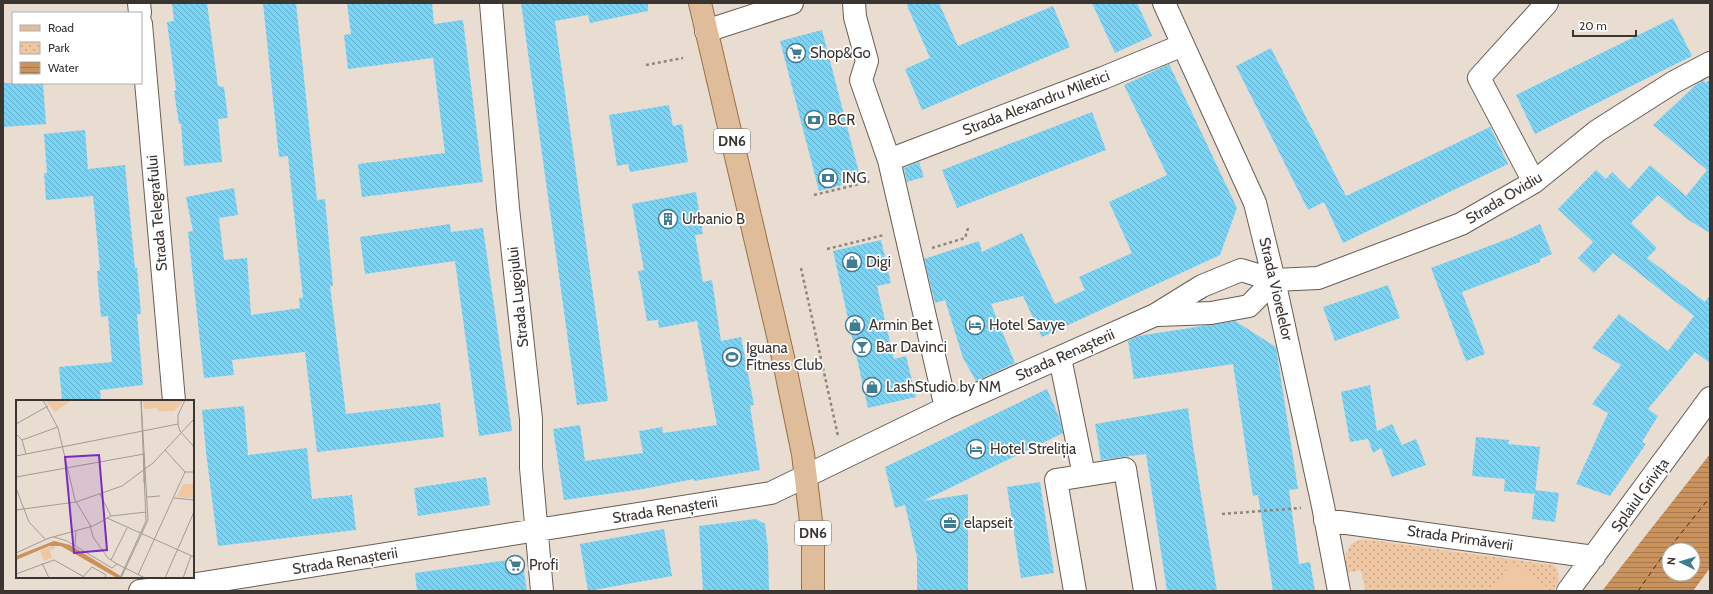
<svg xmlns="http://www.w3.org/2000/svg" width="1713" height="594" viewBox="0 0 1713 594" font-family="Cabin,sans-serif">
<defs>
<pattern id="park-dots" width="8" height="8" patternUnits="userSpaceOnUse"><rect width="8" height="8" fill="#efc7a3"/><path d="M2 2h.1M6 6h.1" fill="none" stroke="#c3a285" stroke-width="1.8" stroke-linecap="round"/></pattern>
<pattern id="water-rules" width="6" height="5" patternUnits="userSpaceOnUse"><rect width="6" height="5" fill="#ca925c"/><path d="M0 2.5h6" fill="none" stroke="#a5784d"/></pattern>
<pattern id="building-back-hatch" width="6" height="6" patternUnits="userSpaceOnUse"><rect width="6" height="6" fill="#7ad4f6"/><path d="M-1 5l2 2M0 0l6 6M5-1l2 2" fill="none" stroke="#65adc8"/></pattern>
</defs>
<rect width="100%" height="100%" fill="#e9ddd2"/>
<path fill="url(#park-dots)" d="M 1363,539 L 1553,565 L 1557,568 L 1559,579 L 1554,591 L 1365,591 L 1361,570 L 1348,573 C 1344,558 1344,543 1363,539 Z"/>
<path fill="#efc7a3" d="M 1512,562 L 1547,587 L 1544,591 L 1491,591 Z"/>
<path fill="url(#water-rules)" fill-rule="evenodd" d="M 1710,454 L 1710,568 L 1693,591 L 1602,591 ZM 1669,550 L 1693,550 L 1693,574 L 1669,574 Z"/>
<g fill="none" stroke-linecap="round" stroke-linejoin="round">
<path stroke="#422a12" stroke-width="1" stroke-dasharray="5 4" stroke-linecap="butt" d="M 1638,591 L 1659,561 L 1710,497"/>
</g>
<path fill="url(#building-back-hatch)" d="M 172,3 L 207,3 L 218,86 L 224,87 L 228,118 L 218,119 L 222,162 L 184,166 L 181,124 L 179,124 L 174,91 L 176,90 L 167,22 L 174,21 Z
M 263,3 L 296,3 L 317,200 L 325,199 L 333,286 L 330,286 L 346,414 L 440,403 L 444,437 L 317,452 L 305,352 L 232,360 L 234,375 L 204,378 L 188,232 L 193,231 L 186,197 L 234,188 L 238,215 L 219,218 L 224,260 L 247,258 L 251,315 L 300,308 L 299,298 L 303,298 L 288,156 L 279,157 Z
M 347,3 L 432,3 L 434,24 L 463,20 L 483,182 L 362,197 L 358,164 L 445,153 L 433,58 L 348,69 L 344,35 L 351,34 Z
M 521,3 L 648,3 L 648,11 L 590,23 L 588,15 L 555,21 L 608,401 L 577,405 Z
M 906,3 L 939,3 L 958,46 L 1053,6 L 1070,47 L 922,110 L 905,69 L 930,58 Z
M 1092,3 L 1137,3 L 1152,36 L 1115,53 Z
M 1673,18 L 1692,56 L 1535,134 L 1516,95 Z
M 822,30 L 861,180 L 819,191 L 780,41 Z
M 1271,48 L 1346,196 L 1490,127 L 1508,164 L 1343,243 L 1324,202 L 1308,210 L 1236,66 Z
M 1169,64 L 1237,208 L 1220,255 L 1042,337 L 1023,296 L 991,304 L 1015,363 L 976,381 L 963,358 L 945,300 L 935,303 L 924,259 L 979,241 L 982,252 L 1022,233 L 1055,304 L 1085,290 L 1079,277 L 1132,253 L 1109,202 L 1167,175 L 1124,85 Z
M 1704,80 L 1705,83 L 1710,80 L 1710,233 L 1687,219 L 1658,195 L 1631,223 L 1657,248 L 1647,258 L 1705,302 L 1710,295 L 1710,363 L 1695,352 L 1648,409 L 1658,416 L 1642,442 L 1646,444 L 1610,496 L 1576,484 L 1608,413 L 1592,404 L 1621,365 L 1592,348 L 1619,314 L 1668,351 L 1694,316 L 1613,253 L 1594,273 L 1578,258 L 1593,242 L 1558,209 L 1596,170 L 1606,179 L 1612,172 L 1629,189 L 1650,165 L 1686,196 L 1707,170 L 1653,125 L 1697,84 Z
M 3,83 L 43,83 L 46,124 L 3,127 Z
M 669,105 L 673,126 L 682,124 L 688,162 L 630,172 L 628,164 L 617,166 L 609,115 Z
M 1092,112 L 1106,150 L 957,208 L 942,170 Z
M 85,130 L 88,169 L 125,165 L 135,268 L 137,268 L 141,314 L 137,314 L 143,385 L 100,390 L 101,401 L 62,401 L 59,367 L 112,362 L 108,316 L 101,317 L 97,271 L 100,270 L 93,196 L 46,200 L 44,173 L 47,173 L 44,134 Z
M 919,162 L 924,177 L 907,182 L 904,168 Z
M 696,192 L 703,234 L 695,235 L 703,282 L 712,280 L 721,341 L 741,337 L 754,405 L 750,406 L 760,470 L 694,481 L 694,479 L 643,489 L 564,500 L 553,429 L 580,425 L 585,461 L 643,453 L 639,431 L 662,427 L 663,433 L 717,425 L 697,321 L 659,328 L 658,320 L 647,321 L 638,271 L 644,270 L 632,204 Z
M 450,224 L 451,232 L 483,228 L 512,431 L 479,436 L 455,261 L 365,274 L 360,237 Z
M 1540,224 L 1552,254 L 1540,259 L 1540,262 L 1462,292 L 1485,354 L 1466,361 L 1431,268 L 1513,237 Z
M 881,240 L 891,283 L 877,286 L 894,359 L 906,356 L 916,397 L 868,408 L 833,251 Z
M 1388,285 L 1400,318 L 1335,341 L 1323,307 Z
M 1235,321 L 1276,347 L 1298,489 L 1289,490 L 1299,564 L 1310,562 L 1315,591 L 1273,591 L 1258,495 L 1253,496 L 1233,364 L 1134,379 L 1128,341 L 1138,336 Z
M 1370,385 L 1377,431 L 1392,424 L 1402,445 L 1416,439 L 1426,465 L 1392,477 L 1381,448 L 1373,453 L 1368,439 L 1350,442 L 1341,392 Z
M 1047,389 L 1059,417 L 1063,433 L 923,501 L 968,494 L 968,591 L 917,591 L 917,557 L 905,505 L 895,508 L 885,467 Z
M 244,406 L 248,455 L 307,448 L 312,499 L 352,495 L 356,530 L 218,546 L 206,452 L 202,410 Z
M 1188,408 L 1193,446 L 1217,591 L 1167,591 L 1146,454 L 1101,460 L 1095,424 Z
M 1476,437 L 1509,440 L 1508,444 L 1540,447 L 1535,494 L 1504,491 L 1505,479 L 1472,476 Z
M 486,477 L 490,505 L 418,516 L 414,488 Z
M 1040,482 L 1054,573 L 1021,578 L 1007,487 Z
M 1535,490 L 1559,493 L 1555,522 L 1532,519 Z
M 756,519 L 765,524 L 768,549 L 769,591 L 703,591 L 699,526 Z
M 664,529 L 672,576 L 588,591 L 580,544 Z
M 522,558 L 527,591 L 417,591 L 415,573 Z"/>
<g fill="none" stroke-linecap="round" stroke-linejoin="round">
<defs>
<path id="minor" d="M 139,3 L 140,13
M 491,3 L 508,208 L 531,419 L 531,468 L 542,591
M 854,3 L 855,17 L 867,61 L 861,80 L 889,160 L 946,408
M 1164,3 L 1255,203 L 1274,280 L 1323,506 L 1339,591
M 141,24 L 174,401
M 706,31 L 792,3
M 889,160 L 1103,78 L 1183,45
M 1534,182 L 1479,78 L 1547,3
M 1158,315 L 1211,313 L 1249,306 L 1274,280
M 1060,358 L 1084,475
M 1325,520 L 1594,557
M 140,591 L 190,585 L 771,493 L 946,408 L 1155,315 L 1202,286 L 1241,270 L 1274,280 L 1318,278 L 1461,224 L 1534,182 L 1597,131 L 1674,82 L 1710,63
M 1075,591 L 1056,480 L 1125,469 L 1145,591
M 1568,591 L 1710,398"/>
<path id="major" d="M 700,3 L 783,357 L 803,454 L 813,538 L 813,591"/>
</defs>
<use href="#minor" stroke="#675d54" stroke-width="24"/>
<use href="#major" stroke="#987049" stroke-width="24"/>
<path stroke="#8d857e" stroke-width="2.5" stroke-dasharray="3 3" stroke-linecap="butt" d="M 646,65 L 683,58
M 814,195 L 872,181
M 932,248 L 965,238 L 968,228
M 827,249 L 884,235
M 801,268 L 838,436
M 1222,514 L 1301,508"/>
<use href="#minor" stroke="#fff" stroke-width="22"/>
<use href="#major" stroke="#dfbc9a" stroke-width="22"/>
</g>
<defs>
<symbol id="supermarket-ring" viewBox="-11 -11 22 22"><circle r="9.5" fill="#fff" stroke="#407d94" stroke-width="1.5"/><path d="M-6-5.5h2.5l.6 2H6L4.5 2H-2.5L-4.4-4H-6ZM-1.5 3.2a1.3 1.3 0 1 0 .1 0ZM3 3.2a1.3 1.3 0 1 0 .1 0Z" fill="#407d94"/></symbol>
<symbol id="bank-ring" viewBox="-11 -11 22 22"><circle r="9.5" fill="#fff" stroke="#407d94" stroke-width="1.5"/><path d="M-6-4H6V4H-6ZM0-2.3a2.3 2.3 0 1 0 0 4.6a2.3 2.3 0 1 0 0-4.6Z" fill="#407d94"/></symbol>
<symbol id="building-ring" viewBox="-11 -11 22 22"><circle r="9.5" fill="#fff" stroke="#407d94" stroke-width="1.5"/><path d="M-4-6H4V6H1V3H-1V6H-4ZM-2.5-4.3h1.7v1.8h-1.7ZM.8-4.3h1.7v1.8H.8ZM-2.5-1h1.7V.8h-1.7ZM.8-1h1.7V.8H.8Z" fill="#407d94"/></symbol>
<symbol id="shop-ring" viewBox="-11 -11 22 22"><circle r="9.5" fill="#fff" stroke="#407d94" stroke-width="1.5"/><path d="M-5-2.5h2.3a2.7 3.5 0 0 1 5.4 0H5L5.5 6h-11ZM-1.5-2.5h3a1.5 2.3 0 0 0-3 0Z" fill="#407d94"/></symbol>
<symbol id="hotel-ring" viewBox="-11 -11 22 22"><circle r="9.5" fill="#fff" stroke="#407d94" stroke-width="1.5"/><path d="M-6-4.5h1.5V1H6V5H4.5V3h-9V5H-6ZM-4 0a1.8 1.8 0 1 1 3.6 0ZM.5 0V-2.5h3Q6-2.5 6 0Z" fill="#407d94"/></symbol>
<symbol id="bar-ring" viewBox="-11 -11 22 22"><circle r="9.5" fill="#fff" stroke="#407d94" stroke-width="1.5"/><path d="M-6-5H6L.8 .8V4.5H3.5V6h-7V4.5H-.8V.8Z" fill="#407d94"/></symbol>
<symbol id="stadium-ring" viewBox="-11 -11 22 22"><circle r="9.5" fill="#fff" stroke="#407d94" stroke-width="1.5"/><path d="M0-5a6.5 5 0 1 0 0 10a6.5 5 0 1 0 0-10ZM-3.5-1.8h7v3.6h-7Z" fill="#407d94"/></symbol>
<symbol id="office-ring" viewBox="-11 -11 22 22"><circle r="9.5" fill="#fff" stroke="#407d94" stroke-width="1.5"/><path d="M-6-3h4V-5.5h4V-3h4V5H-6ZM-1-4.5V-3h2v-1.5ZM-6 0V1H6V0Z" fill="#407d94"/></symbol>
</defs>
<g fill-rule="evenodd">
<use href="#supermarket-ring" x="785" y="42" width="22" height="22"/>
<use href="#bank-ring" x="803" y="109" width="22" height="22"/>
<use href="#bank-ring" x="817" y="167" width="22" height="22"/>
<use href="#building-ring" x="657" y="208" width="22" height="22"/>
<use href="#shop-ring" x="841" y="251" width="22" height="22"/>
<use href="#shop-ring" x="844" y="314" width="22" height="22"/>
<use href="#hotel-ring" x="964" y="314" width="22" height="22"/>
<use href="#bar-ring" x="851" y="336" width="22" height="22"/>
<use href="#stadium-ring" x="721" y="346" width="22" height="22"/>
<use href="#shop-ring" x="861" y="376" width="22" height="22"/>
<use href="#hotel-ring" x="965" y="438" width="22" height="22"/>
<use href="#office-ring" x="939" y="512" width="22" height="22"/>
<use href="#supermarket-ring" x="504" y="554" width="22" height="22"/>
</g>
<g text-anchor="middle" stroke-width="3.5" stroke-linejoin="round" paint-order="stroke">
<g fill="#fff" stroke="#75726f" stroke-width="1">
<rect x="714" y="129" width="36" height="24" rx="3"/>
<rect x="795" y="521" width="36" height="24" rx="3"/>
</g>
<g font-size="14" font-weight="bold" fill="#3a3531">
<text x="732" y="146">DN6</text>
<text x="813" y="538">DN6</text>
</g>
<g font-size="15" fill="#3a3531" stroke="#fff" text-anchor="start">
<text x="810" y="58">Shop&amp;Go</text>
<text x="828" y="125">BCR</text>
<text x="842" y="183">ING</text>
<text x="682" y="224">Urbanio B</text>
<text x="866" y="267">Digi</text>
<text x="869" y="330">Armin Bet</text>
<text x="989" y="330">Hotel Savye</text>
<text x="876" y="352">Bar Davinci</text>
<text x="746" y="353">Iguana<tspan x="746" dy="17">Fitness Club</tspan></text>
<text x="886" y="392">LashStudio by NM</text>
<text x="990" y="454">Hotel Streliția</text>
<text x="964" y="528">elapseit</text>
<text x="529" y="570">Profi</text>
</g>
<g font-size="15" fill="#3a3531" stroke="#fff">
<text transform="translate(1036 103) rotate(-21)" y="5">Strada Alexandru Miletici</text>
<text transform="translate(1504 198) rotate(-31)" y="5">Strada Ovidiu</text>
<text transform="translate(157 213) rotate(-95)" y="5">Strada Telegrafului</text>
<text transform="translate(1276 289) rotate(77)" y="5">Strada Viorelelor</text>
<text transform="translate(518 297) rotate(-96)" y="5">Strada Lugojului</text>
<text transform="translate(1065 355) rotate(-24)" y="5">Strada Renașterii</text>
<text transform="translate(1640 495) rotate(-54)" y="5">Splaiul Grivița</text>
<text transform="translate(665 510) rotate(-9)" y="5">Strada Renașterii</text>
<text transform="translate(1460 538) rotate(8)" y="5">Strada Primăverii</text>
<text transform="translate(345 561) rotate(-9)" y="5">Strada Renașterii</text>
</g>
</g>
<g transform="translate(16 400)">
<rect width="178" height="178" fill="#e9ddd2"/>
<path d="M 38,145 L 39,149 L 34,150 L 36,158 L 28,161 L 24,151 Z" fill="#efc7a3"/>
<path d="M 127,0 L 169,0 L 158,11 L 142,11 L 142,8 L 128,9 Z" fill="#efc7a3"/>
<path d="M 167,84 L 178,84 L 178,98 L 161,97 Z" fill="#efc7a3"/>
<path d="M 29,0 L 56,0 L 39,12 Z" fill="#efc7a3"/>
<path d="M 38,141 L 54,145 L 108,178 L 101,178 L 45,146 L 33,146 L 0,160 L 0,156 Z" fill="#ca925c"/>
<path fill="none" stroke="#ca925c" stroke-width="2" d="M 0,158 L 35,144 L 45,144 L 97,174"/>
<path fill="none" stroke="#a39a92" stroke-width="1" d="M 27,0 L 42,28 L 59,100 L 74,125 L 77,137 L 92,158 L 101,164M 169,0 L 162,15 L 162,25 L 164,31 L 178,47M 0,24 L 32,6M 0,34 L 6,40 L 10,54M 6,40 L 42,27M 149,50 L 169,72 L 178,72M 0,56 L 162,24M 0,77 L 128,54M 128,83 L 128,54M 0,88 L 13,122 L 30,140M 84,94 L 95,116M 131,97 L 144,96M 158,98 L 178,100M 0,110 L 60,102 L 106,86 L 137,63 L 178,19M 91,118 L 178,157M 38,137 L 51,141 L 96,168 L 101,164 L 129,178M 59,146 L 60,131M 0,153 L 33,138 L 77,126 L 95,116 L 130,112M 95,160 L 111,128M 26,163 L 33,178M 0,174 L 38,160 L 70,178M 122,175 L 169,72M 66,178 L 76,167 L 90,175 L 89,178M 104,178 L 130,121 L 125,0M 105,178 L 132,120 L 125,0M 149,178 L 178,112M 167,178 L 175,156"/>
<path fill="#7b2cbf" fill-opacity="0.15" stroke="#7b2cbf" stroke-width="2" d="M 83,55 L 91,150 L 58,153 L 49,57 Z"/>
<rect width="178" height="178" fill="none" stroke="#3a3531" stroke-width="2"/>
</g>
<rect width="1713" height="594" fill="none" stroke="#3a3531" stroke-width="8"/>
<rect x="12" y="12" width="130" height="72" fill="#ffffff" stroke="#b0aead"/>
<rect x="20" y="25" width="20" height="6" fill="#dfbc9a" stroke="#b0aead"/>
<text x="48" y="32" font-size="12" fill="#3a3531">Road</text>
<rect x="20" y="42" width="20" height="12" fill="url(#park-dots)" stroke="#b0aead"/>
<text x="48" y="52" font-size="12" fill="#3a3531">Park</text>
<rect x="20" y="62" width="20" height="12" fill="url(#water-rules)" stroke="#b0aead"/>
<text x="48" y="72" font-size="12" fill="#3a3531">Water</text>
<g transform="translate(1681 562) rotate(275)"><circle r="19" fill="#ffffff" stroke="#b0aead"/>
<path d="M0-3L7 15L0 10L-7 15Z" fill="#407d94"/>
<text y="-6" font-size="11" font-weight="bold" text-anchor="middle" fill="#3a3531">N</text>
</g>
<path d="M1573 30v6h63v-6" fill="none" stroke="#3a3531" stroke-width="2"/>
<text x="1579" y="30" font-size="12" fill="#3a3531" stroke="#ffffff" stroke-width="3" paint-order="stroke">20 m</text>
</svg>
